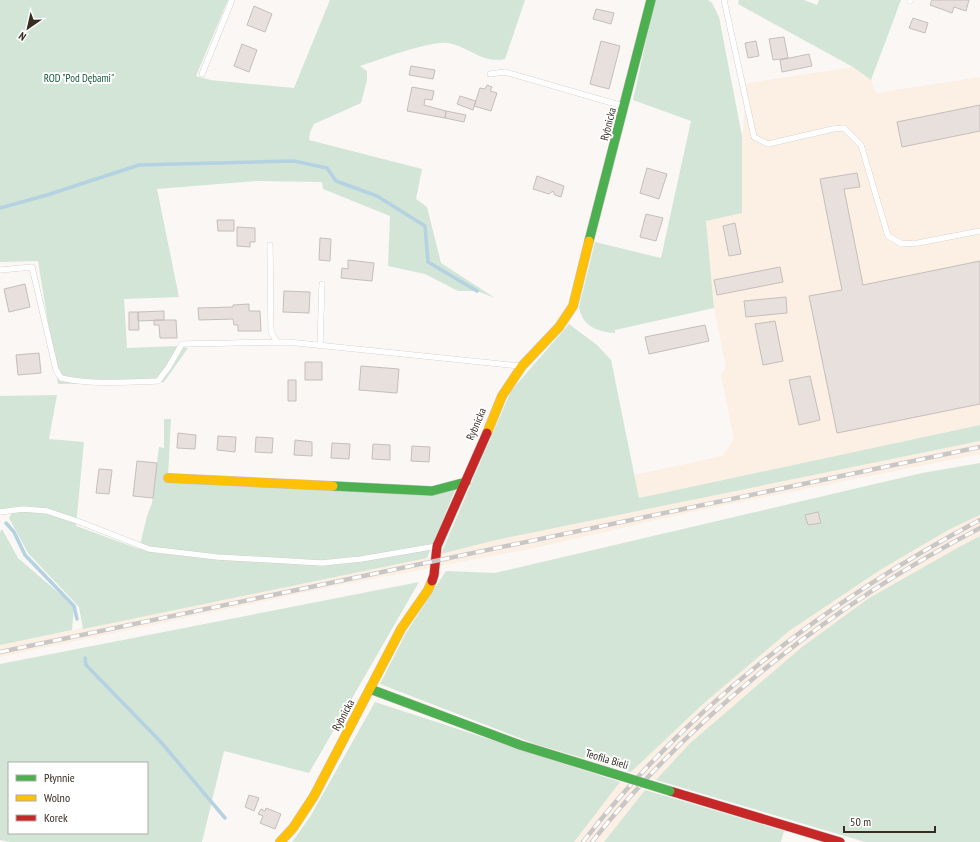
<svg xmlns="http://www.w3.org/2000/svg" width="980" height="842" viewBox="0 0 980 842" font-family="'PT Sans Narrow',sans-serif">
<rect width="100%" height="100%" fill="#faf7f5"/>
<path fill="#fcefe4" d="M 853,67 L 871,80 L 876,93 L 980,77 L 980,425 L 639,498 L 634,475 L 722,456 L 734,439 L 721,375 L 726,367 L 714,308 L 706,221 L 742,213 L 741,153 L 747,83 Z
M 980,441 L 980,454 L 696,511 L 539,547 L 336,586 L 0,657 L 0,645 L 427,558 L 496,540 Z
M 980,515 L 980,536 L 959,547 L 869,598 L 802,647 L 689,744 L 656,780 L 631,772 L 703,704 L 789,631 L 880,570 L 950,529 Z
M 620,782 L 645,790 L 604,842 L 574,842 Z"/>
<path fill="#d2e5d7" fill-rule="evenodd" d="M 0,0 L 228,0 L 196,76 L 210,80 L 294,88 L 330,0 L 525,0 L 505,59 C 481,64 467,45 447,43 C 429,41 379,60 360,66 L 367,71 L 367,80 L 361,103 L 314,124 L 310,132 L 309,140 L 422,169 L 416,199 L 427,207 L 441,263 L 495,298 L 477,291 L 458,291 L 425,274 L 388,266 L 390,216 L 323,189 L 322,182 L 256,181 L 157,189 L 179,297 L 124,299 L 127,348 L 178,346 L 188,348 L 164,382 L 58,384 L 38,261 L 0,262 Z
M 655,0 L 708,0 L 712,3 L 719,17 L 742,136 L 742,213 L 706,221 L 714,308 L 615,330 L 615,333 C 597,332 582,326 579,307 L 595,242 L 661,258 L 691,121 L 633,100 Z
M 739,0 L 804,0 L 817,5 L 819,0 L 901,0 L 871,80 L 853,67 L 738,4 Z
M 569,324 L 597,345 L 611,360 L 639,498 L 980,425 L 980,441 L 496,540 L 441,554 L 511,391 Z
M 57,395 L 49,439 L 84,442 L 76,526 L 139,549 L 147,516 L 152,503 L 159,447 L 164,448 L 164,419 L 171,419 L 168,477 L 456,488 L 427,558 L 83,629 L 79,607 L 28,553 L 9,518 L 15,507 L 0,510 L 0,396 Z
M 980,463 L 980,515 L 950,529 L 880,570 L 789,631 L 703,704 L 631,772 L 535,744 L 380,684 L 406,633 L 446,571 L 495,573 L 922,473 Z
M 2,529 L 18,558 L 74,606 L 72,630 L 0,645 L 0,532 Z
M 980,536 L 980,842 L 865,842 L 656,780 L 689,744 L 802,647 L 869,598 L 959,547 Z
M 419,582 L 309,773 L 224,751 L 202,842 L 10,842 L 0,840 L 0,664 ZM 9,763 L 147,763 L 147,833 L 9,833 Z
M 375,702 L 620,782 L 574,842 L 292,842 L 310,817 Z
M 645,790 L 784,831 L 781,842 L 604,842 Z"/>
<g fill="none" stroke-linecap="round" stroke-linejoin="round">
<path stroke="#b4d2e1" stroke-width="3.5" d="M 0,208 L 47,195 L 139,165 L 294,161 L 327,168 L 336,181 L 377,196 L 425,226 L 428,262 L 477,291
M 6,523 L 14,532 L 25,555 L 74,606 L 77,619
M 85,658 L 86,665 L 160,741 L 225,818"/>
</g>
<path fill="#e8e0dc" stroke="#c5beba" d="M 932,0 L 969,0 L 966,11 L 954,7 L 952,13 L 930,5 Z
M 254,6 L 272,14 L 265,32 L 247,25 Z
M 596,9 L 614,13 L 611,24 L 593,19 Z
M 913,18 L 928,23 L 925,33 L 909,28 Z
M 784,37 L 788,58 L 773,60 L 769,39 Z
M 601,41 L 620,46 L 609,89 L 590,84 Z
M 756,41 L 759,56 L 748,58 L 745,43 Z
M 242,44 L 257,50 L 249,72 L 234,66 Z
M 809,54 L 812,66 L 782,72 L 780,60 Z
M 411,66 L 435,70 L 433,79 L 409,75 Z
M 487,85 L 492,87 L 490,91 L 497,93 L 491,111 L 474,106 L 480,88 L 485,89 Z
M 412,87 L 434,91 L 432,100 L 425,99 L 424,105 L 446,111 L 445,118 L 407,111 Z
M 460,96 L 476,101 L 473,110 L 457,104 Z
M 980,105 L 980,131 L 902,147 L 897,122 Z
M 446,111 L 466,115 L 464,122 L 445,118 Z
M 647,168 L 667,174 L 659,199 L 640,193 Z
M 857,173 L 860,187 L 844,189 L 863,285 L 980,261 L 980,404 L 837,433 L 809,296 L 842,290 L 820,179 Z
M 537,176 L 564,186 L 561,197 L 555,195 L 553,191 L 549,194 L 533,189 Z
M 646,214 L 663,218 L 656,241 L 640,237 Z
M 217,220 L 234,220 L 234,231 L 218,231 Z
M 735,223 L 741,254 L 729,256 L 723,226 Z
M 237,227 L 255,228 L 255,242 L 250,242 L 250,247 L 237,246 Z
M 320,238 L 331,239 L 330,261 L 319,260 Z
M 348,260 L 374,263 L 372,281 L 341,278 L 342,268 L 348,269 Z
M 780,267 L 783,282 L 717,295 L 714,280 Z
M 25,284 L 30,307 L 9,312 L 4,289 Z
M 284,291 L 310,292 L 309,313 L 283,312 Z
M 786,297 L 787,313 L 746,317 L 744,301 Z
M 249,304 L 249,311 L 260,311 L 261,331 L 238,331 L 238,325 L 234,325 L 233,319 L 199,320 L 198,308 L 233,307 L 233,305 Z
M 164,311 L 164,320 L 138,321 L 138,312 Z
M 129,312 L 138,312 L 139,330 L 129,330 Z
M 154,320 L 176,320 L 177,338 L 160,338 L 159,325 L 154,325 Z
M 775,321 L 783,361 L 763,365 L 755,324 Z
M 705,325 L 709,341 L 649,354 L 645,337 Z
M 39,353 L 41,373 L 18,375 L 16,355 Z
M 305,362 L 322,362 L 322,380 L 305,380 Z
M 361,366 L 399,369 L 397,393 L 359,390 Z
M 810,376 L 820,420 L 799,425 L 789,380 Z
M 288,380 L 296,380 L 296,401 L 288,401 Z
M 178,433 L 196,435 L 195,449 L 177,448 Z
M 218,436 L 236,437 L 235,452 L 217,450 Z
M 256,437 L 273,438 L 272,453 L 255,452 Z
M 295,440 L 312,442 L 312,456 L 294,455 Z
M 332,443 L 350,444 L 349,459 L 331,458 Z
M 373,444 L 390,445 L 390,460 L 372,459 Z
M 412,446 L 430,447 L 429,462 L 411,461 Z
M 137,461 L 157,463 L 153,498 L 133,496 Z
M 99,469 L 112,470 L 109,494 L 96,493 Z
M 818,512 L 821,523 L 808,525 L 805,515 Z
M 249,795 L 259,798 L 254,811 L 245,807 Z
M 266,808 L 281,814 L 275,829 L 260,823 L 263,816 L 258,814 L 261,809 L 265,811 Z"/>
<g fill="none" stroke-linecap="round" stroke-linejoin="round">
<defs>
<path id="lane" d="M 724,0 L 754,137 L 768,144 L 833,129 L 844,128 L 861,145 L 888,236 L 902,244 L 918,243 L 980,231
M 910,1 L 911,0
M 202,74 L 232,0
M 490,74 L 505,72 L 623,106
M 270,245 L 271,332 L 277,342
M 0,270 L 32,267 L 56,370 L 61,378 C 92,385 126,382 158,381 L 168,368 L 182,344 L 288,342 L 520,366
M 320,345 L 322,284
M 0,512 L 23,509 L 47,511 L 80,522 L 149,549 L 217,557 L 322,563 L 361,559 L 437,546"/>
<path id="fast" d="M 589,241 L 651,0
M 333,486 L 432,491 L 466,482
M 370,689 L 520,745 L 608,772"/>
<path id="slow" d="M 487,433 L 502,396 L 522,366 L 559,327 L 573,306 L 589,241
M 168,478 L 333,486
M 280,842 L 293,828 L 314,796 L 401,629 L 428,590 L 432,581"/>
<path id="jam" d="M 432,581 L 434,575 L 437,546 L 487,433
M 670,791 L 840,842"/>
</defs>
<use href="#lane" stroke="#c6c1bb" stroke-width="6"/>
<use href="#fast" stroke="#c6c1bb" stroke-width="10"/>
<use href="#slow" stroke="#c6c1bb" stroke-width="10"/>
<use href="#jam" stroke="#c6c1bb" stroke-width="10"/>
<use href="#lane" stroke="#fefefe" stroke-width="5.5"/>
<use href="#fast" stroke="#4caf50" stroke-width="9"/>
<use href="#slow" stroke="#ffc107" stroke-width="9"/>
<use href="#jam" stroke="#c62828" stroke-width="9"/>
<defs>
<path id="rail" d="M 0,652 L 980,447
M 583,842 C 687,707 830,599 980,520
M 592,842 C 693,714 835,603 980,528"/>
</defs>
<use href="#rail" stroke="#c9c7c6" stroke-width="4.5"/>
<use href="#rail" stroke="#fff" stroke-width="3" stroke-dasharray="9" stroke-linecap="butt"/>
<defs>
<path id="fast-bridge" d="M 608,772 L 670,791"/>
</defs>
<use href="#fast-bridge" stroke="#c6c1bb" stroke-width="10" stroke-linecap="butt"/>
<use href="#fast-bridge" stroke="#4caf50" stroke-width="9"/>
</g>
<g text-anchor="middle" stroke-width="4" stroke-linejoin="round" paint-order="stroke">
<g font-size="11" fill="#155938" stroke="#fff">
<text x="79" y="82">ROD "Pod Dębami"</text>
</g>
<g font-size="11" fill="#362c22" stroke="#fff">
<text transform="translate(608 124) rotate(-76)" y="4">Rybnicka</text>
<text transform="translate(476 424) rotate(-67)" y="4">Rybnicka</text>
<text transform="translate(343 715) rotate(-62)" y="4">Rybnicka</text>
<text transform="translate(607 759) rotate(17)" y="4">Teofila Bieli</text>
</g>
</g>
<rect x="8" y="762" width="140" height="72" fill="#ffffff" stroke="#afaba7"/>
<rect x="16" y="775" width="20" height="6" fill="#4caf50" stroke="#afaba7"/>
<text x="44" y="782" font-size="12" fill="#362c22">Płynnie</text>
<rect x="16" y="795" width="20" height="6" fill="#ffc107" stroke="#afaba7"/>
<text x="44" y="802" font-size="12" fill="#362c22">Wolno</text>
<rect x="16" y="815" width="20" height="6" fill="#c62828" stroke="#afaba7"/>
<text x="44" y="822" font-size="12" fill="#362c22">Korek</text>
<g transform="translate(28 28) rotate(214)" stroke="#ffffff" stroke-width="3" paint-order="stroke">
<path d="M0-3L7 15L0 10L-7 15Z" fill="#362c22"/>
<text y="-6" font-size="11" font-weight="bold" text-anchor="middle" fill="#362c22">N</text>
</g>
<path d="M844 826v6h91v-6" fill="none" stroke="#362c22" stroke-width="2"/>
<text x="850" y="826" font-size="12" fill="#362c22" stroke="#ffffff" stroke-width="3" paint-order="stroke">50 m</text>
</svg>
